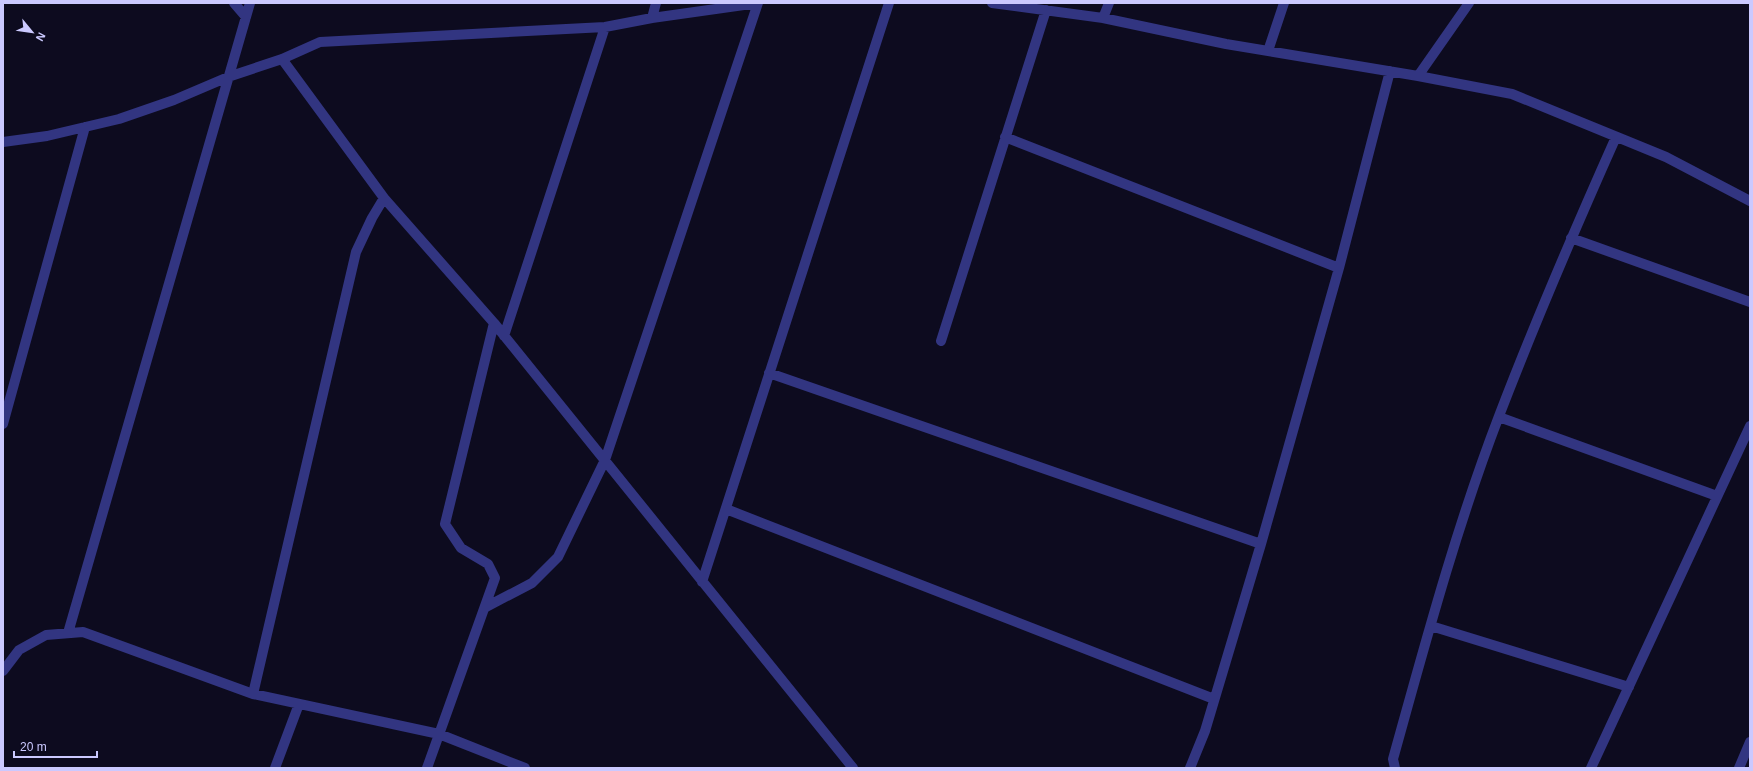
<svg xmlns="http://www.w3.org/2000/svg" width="1753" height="771" viewBox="0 0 1753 771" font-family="Arial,sans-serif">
<rect width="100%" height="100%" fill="#0d0b1f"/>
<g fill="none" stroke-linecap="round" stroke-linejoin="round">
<path stroke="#323581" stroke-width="10" d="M 234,3 L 246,17
M 992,3 L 1103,18 L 1226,44 L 1418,76 L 1512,94 L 1666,157 L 1750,201
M 652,18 L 656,3
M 1103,18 L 1109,3
M 1268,51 L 1284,3
M 282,59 L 384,198 L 494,323 L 853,768
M 1418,76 L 1469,3
M 1005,137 L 1339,268
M 3,142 L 47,136 L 119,119 L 174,100 L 228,77 L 282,59 L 320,42 L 605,27 L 652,18 L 758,3
M 1571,238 L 1750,302
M 504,336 L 605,27
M 941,341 L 1046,10
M 769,373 L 1261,544
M 1499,417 L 1717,496
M 3,424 L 85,127
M 726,509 L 1214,699
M 702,582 L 889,3
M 486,607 L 532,583 L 558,557 L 605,460 L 758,3
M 1431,626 L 1629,687
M 68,633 L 250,3
M 3,671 L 19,650 L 46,635 L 83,632 L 253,694 L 439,734 L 525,768
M 253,694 L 356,252 L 372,218 L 384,198
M 275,768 L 299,704
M 427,768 L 495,578 L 488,564 L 461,548 L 445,524 L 494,323
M 1190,768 L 1205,731 L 1261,544 L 1339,268 L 1390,71
M 1395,768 L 1393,759 C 1425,644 1456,528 1499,416 C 1535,322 1575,229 1616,137
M 1591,768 L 1750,426
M 1739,768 L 1750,742"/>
</g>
<rect width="1753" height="771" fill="none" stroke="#cbc9ff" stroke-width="8"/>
<g transform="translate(32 32) rotate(119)" stroke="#0d0b1f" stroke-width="3" paint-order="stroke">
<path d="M0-3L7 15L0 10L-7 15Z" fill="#cbc9ff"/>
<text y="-6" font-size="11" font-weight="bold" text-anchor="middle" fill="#cbc9ff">N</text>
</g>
<path d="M14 751v6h83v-6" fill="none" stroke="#cbc9ff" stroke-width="2"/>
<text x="20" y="751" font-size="12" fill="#cbc9ff" stroke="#0d0b1f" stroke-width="3" paint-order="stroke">20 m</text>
</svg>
